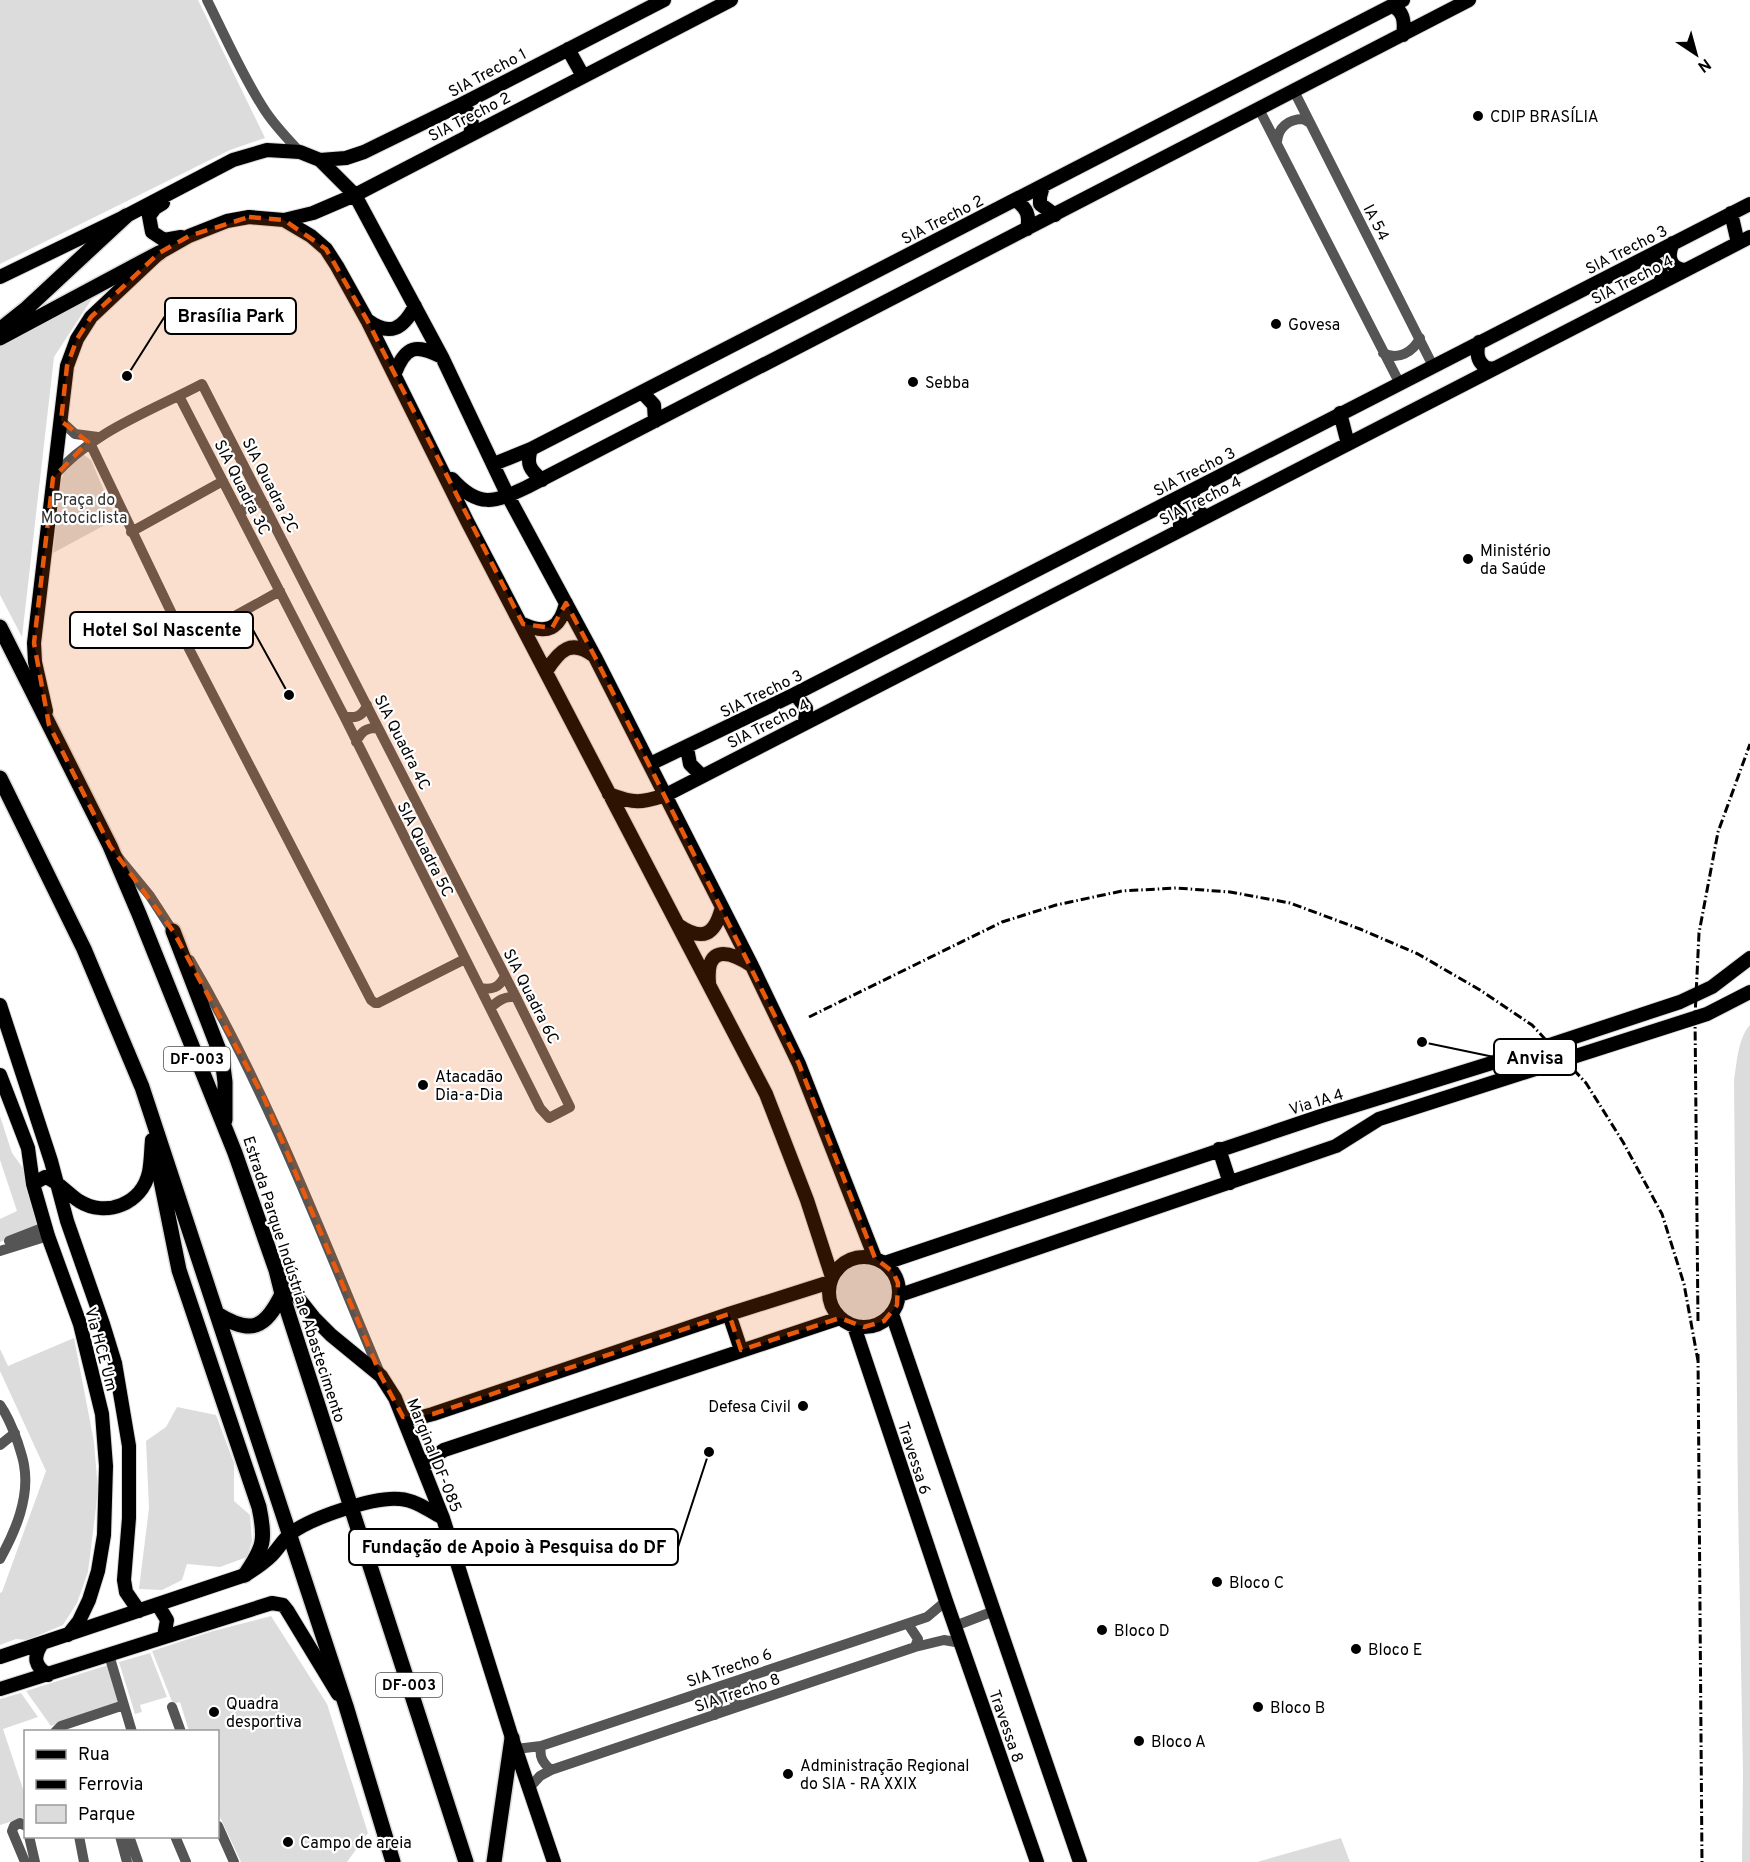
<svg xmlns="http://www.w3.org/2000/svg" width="1750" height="1862" viewBox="0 0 1750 1862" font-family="Overpass,sans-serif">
<rect width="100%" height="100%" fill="#fff"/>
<path fill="#dcdcdc" d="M 0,0 L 198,0 L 265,138 L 230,150 L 0,264 Z
M 95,294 L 54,357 L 22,637 L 0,595 L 0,347 Z
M 84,455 L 91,460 L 116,519 L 53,553 L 60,483 L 68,462 Z
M 1750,1025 L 1750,1862 L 1742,1862 L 1743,1773 L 1738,1503 L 1734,1080 C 1737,1062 1738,1038 1750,1025 Z
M 0,1116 L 12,1153 L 28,1175 L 40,1228 L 0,1242 L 0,1219 L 17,1211 L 0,1160 Z
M835 1291a29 29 0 1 1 58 0a29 29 0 1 1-58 0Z
M 74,1338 L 94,1442 L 98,1491 L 88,1572 L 77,1603 L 63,1625 L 27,1640 L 16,1639 L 0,1645 L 0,1593 L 2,1592 L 46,1471 L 0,1371 L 0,1349 L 8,1366 Z
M 177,1407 L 216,1415 L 234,1463 L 234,1501 L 250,1515 L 252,1541 L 247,1557 L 220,1567 L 187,1564 L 182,1580 L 162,1590 L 139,1589 L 149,1508 L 146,1441 L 166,1427 Z
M 271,1616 L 327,1704 L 368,1833 L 347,1862 L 241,1862 L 218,1813 L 218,1732 L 189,1731 L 180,1702 L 173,1704 L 152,1651 L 213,1631 Z
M 150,1653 L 167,1697 L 140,1705 L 142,1712 L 135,1714 L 119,1662 Z
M 108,1665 L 120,1703 L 51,1726 L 26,1691 Z
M 21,1693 L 38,1717 L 3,1729 L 25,1795 L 26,1817 L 0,1825 L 0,1699 Z
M 1341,1838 L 1350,1862 L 1257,1862 Z"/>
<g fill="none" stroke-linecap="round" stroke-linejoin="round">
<defs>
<path id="major" d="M 1392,6 C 1404,11 1405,22 1403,35
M 568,49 L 583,76
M 460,105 C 472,112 474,121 470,134
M 320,160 L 346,158 L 364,152 L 460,105 L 664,0
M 1043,186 L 1040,197 L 1040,204 L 1055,215
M 1015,200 C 1027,208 1030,215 1027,229
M 163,203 L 155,208 L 149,216 L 152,232 L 164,240 L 181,237
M 1731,213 L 1738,243
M 284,220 L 313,213 L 355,195 L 731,0
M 1673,243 C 1667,255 1669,269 1685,270
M 1646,258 C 1656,262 1665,271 1660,283
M 0,277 L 126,216 L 233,160 L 267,150 L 300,152 L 320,160 L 355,195 L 442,357 L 508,496 L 595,657 L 752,966 L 799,1064 L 875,1258
M 367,320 C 390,337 403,329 415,306
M 1479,342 C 1476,353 1477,362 1487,368 L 1493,369
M 395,373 C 406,345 416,344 442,357
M 642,392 L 654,405 L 655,421
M 1340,413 L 1348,444
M 531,449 C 526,464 530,470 542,480
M 494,464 L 531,449 L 1403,0
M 452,479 C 478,508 494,503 527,487 L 1469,0
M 1193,490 C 1192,503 1194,509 1205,516
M 1168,503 L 1180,514 L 1180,529
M 523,624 C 547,635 560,629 566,603
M 547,670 C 560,650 571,639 593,655
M 795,694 L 806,708 L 805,723
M 46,711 L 35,662 L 34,643 L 67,366 L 77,339 L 91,317 L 159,253 L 189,236 L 227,221 L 249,217 L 284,220 L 311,236 L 326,249 L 337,266 L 367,320 L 467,521 L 766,1094 L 807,1200 L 832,1277
M 687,748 L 690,764 L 701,775
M 650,764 L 795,694 L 1750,204
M 609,794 C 634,804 641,803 666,795 L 1750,237
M 678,925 C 703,942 715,935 722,907
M 709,983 C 706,947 726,949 751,965
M 0,1005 L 51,1161 L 67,1221 L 103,1324 L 115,1363 L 129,1446 L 129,1518 L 124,1580 L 126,1592 L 139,1611
M 0,1075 L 28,1148 L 33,1184 L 48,1236 L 80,1324 L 102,1414 L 106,1466 L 104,1535 L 98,1571 L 89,1600 L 79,1621 L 68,1635
M 1219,1149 L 1230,1183
M 33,1184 L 45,1177 C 58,1181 67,1193 79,1201 C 106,1218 142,1204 149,1172 C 151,1162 151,1150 152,1140
M829 1292a35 35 0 1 1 70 0a35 35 0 1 1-70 0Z
M 885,1263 L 1321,1116 L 1550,1045 L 1680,1002 L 1712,987 L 1750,958
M 276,1270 L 315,1319 L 331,1335 L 381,1376 L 395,1398 L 443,1518 L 512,1738 L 554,1862
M 900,1295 L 1336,1146 L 1379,1119 L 1707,1014 L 1750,992
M 729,1314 L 741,1350
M 892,1314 L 1080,1862
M 854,1326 L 946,1601 L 1037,1862
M 403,1417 L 418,1418 L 433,1414 L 729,1314 L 830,1282
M 423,1467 L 433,1457 L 444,1450 L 840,1318
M 158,1605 L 167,1620 L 164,1637
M 41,1645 C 33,1658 35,1666 48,1675
M 0,1657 L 245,1575 C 255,1569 264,1563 272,1555 C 278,1549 283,1540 290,1534 C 310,1518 375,1496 400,1499 C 415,1500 430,1511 443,1518
M 0,1689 L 272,1603 L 283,1605 L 287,1610 L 338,1694"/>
<path id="highway" d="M 2,328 L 27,308 L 126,216
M 0,338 L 159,253
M 0,627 L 110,846 L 139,914 L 235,1153 L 276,1270 L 282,1294 L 466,1862
M 0,778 L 84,949 L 142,1087 L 346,1706 L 393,1862
M 173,931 L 222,1058 L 225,1082 L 225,1120
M 155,1151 L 179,1270 L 259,1507 C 266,1540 264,1547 245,1575
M 217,1314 C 251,1335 265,1329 282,1294
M 494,1862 L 512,1738"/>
</defs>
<use href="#major" stroke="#dbdbdb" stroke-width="16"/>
<use href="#highway" stroke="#dbdbdb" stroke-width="18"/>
<path stroke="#555" stroke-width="10" d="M 207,0 C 225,36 242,75 264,109 C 274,125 287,138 300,152
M 1294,91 L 1433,366
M 1259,109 L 1399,382
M 1277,142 C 1278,128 1288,119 1303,119 L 1310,123
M 1383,353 C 1398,361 1413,352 1420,338
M 61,421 L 75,434 L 98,437
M 90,443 L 186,643 L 371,1000 L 375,1003 L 378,1003 L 465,959
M 53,477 C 91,432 151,411 202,384 L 516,997 L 570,1107 L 549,1118 L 540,1108 L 344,716 L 179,396
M 240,514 C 247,504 252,501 264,504
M 131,532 L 223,481
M 186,643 L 280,591
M 344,716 C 355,719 363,716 367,705
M 356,742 C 361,732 366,727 378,728
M 118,857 L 150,896 L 176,936
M 190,960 C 267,1091 321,1233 380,1373
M 480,988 C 492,990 499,988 505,976
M 490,1008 C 499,1000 505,996 516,997
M 9,1241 L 45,1227
M 0,1251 L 48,1236
M 0,1405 C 8,1416 13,1429 18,1443 C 20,1450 23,1458 24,1465 C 30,1498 15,1532 0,1559
M 0,1445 L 15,1433
M 908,1624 L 918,1639 L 915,1647
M 955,1626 L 994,1611
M 109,1655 L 132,1732
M 737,1682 L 730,1694 L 736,1704 L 743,1705
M 705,1693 L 714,1696 L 718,1703 L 715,1715
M 172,1707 L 181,1732
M 55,1732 L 61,1726 L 124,1705
M 541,1746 C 539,1757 543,1763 551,1770
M 516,1749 L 541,1746 L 927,1617 L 946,1601
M 529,1788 L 540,1776 L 551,1770 L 915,1647 L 944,1640 L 961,1643
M 218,1826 L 234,1862
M 29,1836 L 35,1862
M 79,1836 L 84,1862
M 120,1836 L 127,1862
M 129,1836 L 138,1862
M 175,1836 L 186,1862
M 25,1862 L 12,1831 L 14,1826 L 20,1823 L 26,1826"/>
<use href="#major" stroke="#000" stroke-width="14"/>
<use href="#highway" stroke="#000" stroke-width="15"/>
<path stroke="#000" stroke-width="3" stroke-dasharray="9 3 1.5 3" stroke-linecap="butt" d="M 809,1017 L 1002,922 L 1056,905 L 1122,891 L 1176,888 L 1230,892 L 1290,903 L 1360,929 L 1418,954 L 1480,990 L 1532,1025 L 1586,1083 L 1623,1142 L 1662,1214 L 1684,1284 L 1698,1361
M 1698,1321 L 1695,1017 L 1699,933 L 1718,832 L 1750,744
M 1698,1354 L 1702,1862"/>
</g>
<path fill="#e8590c" fill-opacity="0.2" stroke="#e8590c" stroke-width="4.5" stroke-dasharray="12 8" stroke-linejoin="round" d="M 249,217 L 284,220 L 326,249 L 367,320 L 523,624 L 552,628 L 566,603 L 595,657 L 799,1064 L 875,1258 L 893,1272 L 898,1283 L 897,1305 L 884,1321 L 864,1327 L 840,1318 L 741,1350 L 729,1314 L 433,1414 L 403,1417 L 381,1376 L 264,1098 L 173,931 L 110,846 L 49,725 L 34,643 L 53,478 L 88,442 L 61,421 L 67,366 L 77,339 L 91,317 L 159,253 L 189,236 Z"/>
<g fill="#000" stroke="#fff" stroke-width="2">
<circle cx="1478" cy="116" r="6"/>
<circle cx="1276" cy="324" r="6"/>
<circle cx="913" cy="382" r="6"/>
<circle cx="1468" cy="559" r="6"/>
<circle cx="423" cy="1085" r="6"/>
<circle cx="803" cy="1406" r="6"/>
<circle cx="1217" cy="1582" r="6"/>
<circle cx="1102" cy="1630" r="6"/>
<circle cx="1356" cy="1649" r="6"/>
<circle cx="1258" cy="1707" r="6"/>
<circle cx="214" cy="1712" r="6"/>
<circle cx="1139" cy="1741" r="6"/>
<circle cx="788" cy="1774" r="6"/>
<circle cx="288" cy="1842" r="6"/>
</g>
<g text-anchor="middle" stroke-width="4.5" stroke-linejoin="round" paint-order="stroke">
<g fill="#fff" stroke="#4c4c4c" stroke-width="1.5">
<rect x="164" y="1047" width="66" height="24" rx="4.5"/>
<rect x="376" y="1673" width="66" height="24" rx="4.5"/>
</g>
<g font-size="15" font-weight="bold" fill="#000">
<text x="197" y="1064">DF-003</text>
<text x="409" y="1690">DF-003</text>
</g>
<g font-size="16" fill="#000" stroke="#fff">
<text transform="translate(487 72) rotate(-28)" y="6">SIA Trecho 1</text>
<text transform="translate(469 116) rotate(-27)" y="6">SIA Trecho 2</text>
<text transform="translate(942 219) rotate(-27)" y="6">SIA Trecho 2</text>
<text transform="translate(1377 222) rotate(63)" y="6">IA 54</text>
<text transform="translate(1626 249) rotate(-27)" y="6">SIA Trecho 3</text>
<text transform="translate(1632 279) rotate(-27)" y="6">SIA Trecho 4</text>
<text transform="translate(1194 471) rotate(-27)" y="6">SIA Trecho 3</text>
<text transform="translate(271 485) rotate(63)" y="6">SIA Quadra 2C</text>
<text transform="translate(243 487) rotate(63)" y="6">SIA Quadra 3C</text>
<text transform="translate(1200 500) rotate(-27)" y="6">SIA Trecho 4</text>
<text transform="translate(761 693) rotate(-26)" y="6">SIA Trecho 3</text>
<text transform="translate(768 723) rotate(-27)" y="6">SIA Trecho 4</text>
<text transform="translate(403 742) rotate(63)" y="6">SIA Quadra 4C</text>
<text transform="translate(426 849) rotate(63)" y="6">SIA Quadra 5C</text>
<text transform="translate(532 996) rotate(63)" y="6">SIA Quadra 6C</text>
<text transform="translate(1316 1101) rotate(-17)" y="6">Via 1A 4</text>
<text transform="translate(295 1279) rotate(72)" y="6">Estrada Parque Indústria e Abastecimento</text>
<text transform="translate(102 1349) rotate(75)" y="6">Via HCE Um</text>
<text transform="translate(435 1455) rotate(68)" y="6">Marginal DF-085</text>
<text transform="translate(915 1458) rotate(72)" y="6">Travessa 6</text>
<text transform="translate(729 1667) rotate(-19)" y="6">SIA Trecho 6</text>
<text transform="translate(737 1692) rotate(-19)" y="6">SIA Trecho 8</text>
<text transform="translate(1007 1726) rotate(71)" y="6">Travessa 8</text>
</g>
<g font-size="16" fill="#000" stroke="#fff" text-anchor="start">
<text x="1490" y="122">CDIP BRASÍLIA</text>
<text x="1288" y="330">Govesa</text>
<text x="925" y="388">Sebba</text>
<text x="1480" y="556">Ministério<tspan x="1480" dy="18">da Saúde</tspan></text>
<text x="435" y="1082">Atacadão<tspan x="435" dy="18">Dia-a-Dia</tspan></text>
<text x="791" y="1412" text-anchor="end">Defesa Civil</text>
<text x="1229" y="1588">Bloco C</text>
<text x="1114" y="1636">Bloco D</text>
<text x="1368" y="1655">Bloco E</text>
<text x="226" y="1709">Quadra<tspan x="226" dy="18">desportiva</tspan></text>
<text x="1270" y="1713">Bloco B</text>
<text x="1151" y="1747">Bloco A</text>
<text x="800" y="1771">Administração Regional<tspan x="800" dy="18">do SIA - RA XXIX</tspan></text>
<text x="300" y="1848">Campo de areia</text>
</g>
<g font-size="16" fill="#333" stroke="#fff">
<text x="84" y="505">Praça do<tspan x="84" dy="18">Motociclista</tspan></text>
</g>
</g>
<path fill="none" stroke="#000" stroke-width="2" d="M127 376L165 316M289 695L253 630M1422 1042L1494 1057M709 1452L678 1547"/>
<g fill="#000" stroke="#fff" stroke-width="2">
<circle cx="127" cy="376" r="6"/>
<circle cx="289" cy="695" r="6"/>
<circle cx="1422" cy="1042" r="6"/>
<circle cx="709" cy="1452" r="6"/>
</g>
<g fill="#fff" stroke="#000" stroke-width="2">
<rect x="165" y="298" width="131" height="36" rx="6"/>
<rect x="70" y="612" width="183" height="36" rx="6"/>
<rect x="1494" y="1039" width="82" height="36" rx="6"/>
<rect x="349" y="1529" width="329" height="36" rx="6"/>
</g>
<g font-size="18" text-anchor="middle" font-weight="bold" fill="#000">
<text x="231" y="322">Brasília Park</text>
<text x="162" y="636">Hotel Sol Nascente</text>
<text x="1535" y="1064">Anvisa</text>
<text x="514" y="1553">Fundação de Apoio à Pesquisa do DF</text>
</g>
<rect x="24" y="1730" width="195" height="108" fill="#ffffff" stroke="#999999" stroke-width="1.5"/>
<rect x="36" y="1750" width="30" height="9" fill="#000000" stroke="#999999" stroke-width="1.5"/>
<text x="78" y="1760" font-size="18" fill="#000000">Rua</text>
<rect x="36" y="1780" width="30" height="9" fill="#000000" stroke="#999999" stroke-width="1.5"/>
<text x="78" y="1790" font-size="18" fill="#000000">Ferrovia</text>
<rect x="36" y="1805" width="30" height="18" fill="#dcdcdc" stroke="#999999" stroke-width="1.5"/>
<text x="78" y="1820" font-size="18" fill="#000000">Parque</text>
<g transform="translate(1696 54) rotate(144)" stroke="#ffffff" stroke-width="4.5" paint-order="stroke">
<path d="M0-4.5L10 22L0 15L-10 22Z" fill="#000000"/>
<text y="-9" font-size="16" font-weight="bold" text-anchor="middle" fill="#000000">N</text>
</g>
</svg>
